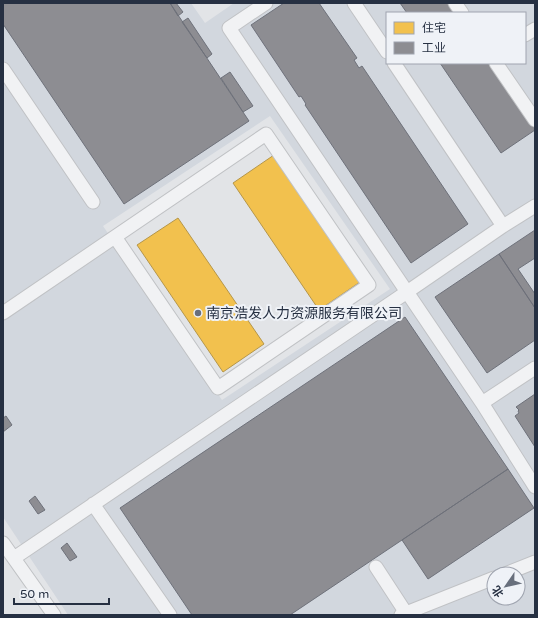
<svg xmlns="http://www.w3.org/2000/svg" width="538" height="618" viewBox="0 0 538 618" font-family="'Varela Round','Noto Sans SC',sans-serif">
<rect width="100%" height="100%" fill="#e2e4e7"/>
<path fill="#d2d7de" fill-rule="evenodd" d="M 3,3 L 191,3 L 205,23 L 234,3 L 535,3 L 535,615 L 68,615 L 3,517 ZM 387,13 L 525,13 L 525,63 L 387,63 ZM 270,116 L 390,289 L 222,400 L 103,226 ZM 494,574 L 518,574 L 518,598 L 494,598 Z"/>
<path fill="#f2c14e" stroke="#b5964a" d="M 274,155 L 360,282 L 319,310 L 233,183 Z
M 178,218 L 264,344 L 223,372 L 137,245 Z"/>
<path fill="#8d8d92" stroke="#6e717a" d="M 3,3 L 170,3 L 249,121 L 124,204 L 3,24 Z
M 170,3 L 176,3 L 183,12 L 178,16 Z
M 284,3 L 319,3 L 357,58 L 354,60 L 359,68 L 362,66 L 468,224 L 411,263 L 305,105 L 306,104 L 301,96 L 299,97 L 251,25 Z
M 400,3 L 450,3 L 457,13 L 407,13 Z
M 188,18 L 212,54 L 207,58 L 182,22 Z
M 440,63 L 491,63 L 535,128 L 535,130 L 501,153 Z
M 230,72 L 253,106 L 243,112 L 221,78 Z
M 535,230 L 535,258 L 518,269 L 535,294 L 535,308 L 499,254 Z
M 499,254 L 535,308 L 535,340 L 487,373 L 435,297 Z
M 405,317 L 508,469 L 290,615 L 192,615 L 120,508 Z
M 535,394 L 535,447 L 515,416 L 519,413 L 518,411 L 519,410 L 516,407 Z
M 6,416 L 12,425 L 3,432 L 3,418 Z
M 508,469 L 534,508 L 428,579 L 402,540 Z
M 35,496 L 45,510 L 38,514 L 29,501 Z
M 67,543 L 77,557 L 70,561 L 61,548 Z"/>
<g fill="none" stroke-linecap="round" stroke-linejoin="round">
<defs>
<path id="minor" d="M 266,3 L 229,28 L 407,292 L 503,226 L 535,206
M 354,3 L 387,52
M 455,3 L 462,13
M 525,35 L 535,29
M 394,63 L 503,226
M 496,63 L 535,120
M 3,69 L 93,202
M 3,313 L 266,134 L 369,285 L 218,388 L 115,237
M 482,403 L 535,368
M 93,504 L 170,615
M 3,543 L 54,615
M 14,558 L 407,292 L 482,403 L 535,487
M 376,567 L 406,613
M 505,574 L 535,562
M 401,615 L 494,578"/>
</defs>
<use href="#minor" stroke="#c0c2c5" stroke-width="15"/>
<use href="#minor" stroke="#f1f2f4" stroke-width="13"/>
</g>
<circle fill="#686f7c" stroke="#eff2f7" stroke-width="1.5" cx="198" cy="313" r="4"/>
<g text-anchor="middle" stroke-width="4" stroke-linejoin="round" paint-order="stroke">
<g font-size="14" fill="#263042" stroke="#eff2f7" text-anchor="start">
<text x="206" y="318">南京浩发人力资源服务有限公司</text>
</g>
</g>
<rect width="538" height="618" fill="none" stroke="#263042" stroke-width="8"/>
<rect x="386" y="12" width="140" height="52" fill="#eff2f7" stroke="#9fa4af"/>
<rect x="394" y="22" width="20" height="12" fill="#f2c14e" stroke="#9fa4af"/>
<text x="422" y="32" font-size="12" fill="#263042">住宅</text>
<rect x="394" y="42" width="20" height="12" fill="#8d8d92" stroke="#9fa4af"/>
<text x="422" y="52" font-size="12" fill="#263042">工业</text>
<g transform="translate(506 586) rotate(236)"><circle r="19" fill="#eff2f7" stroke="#9fa4af"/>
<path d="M0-3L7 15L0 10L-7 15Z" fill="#686f7c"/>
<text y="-6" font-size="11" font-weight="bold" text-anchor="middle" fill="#263042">北</text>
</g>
<path d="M14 598v6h95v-6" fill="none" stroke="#263042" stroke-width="2"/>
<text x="20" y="598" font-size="12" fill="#263042" stroke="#eff2f7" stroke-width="3" paint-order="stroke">50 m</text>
</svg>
